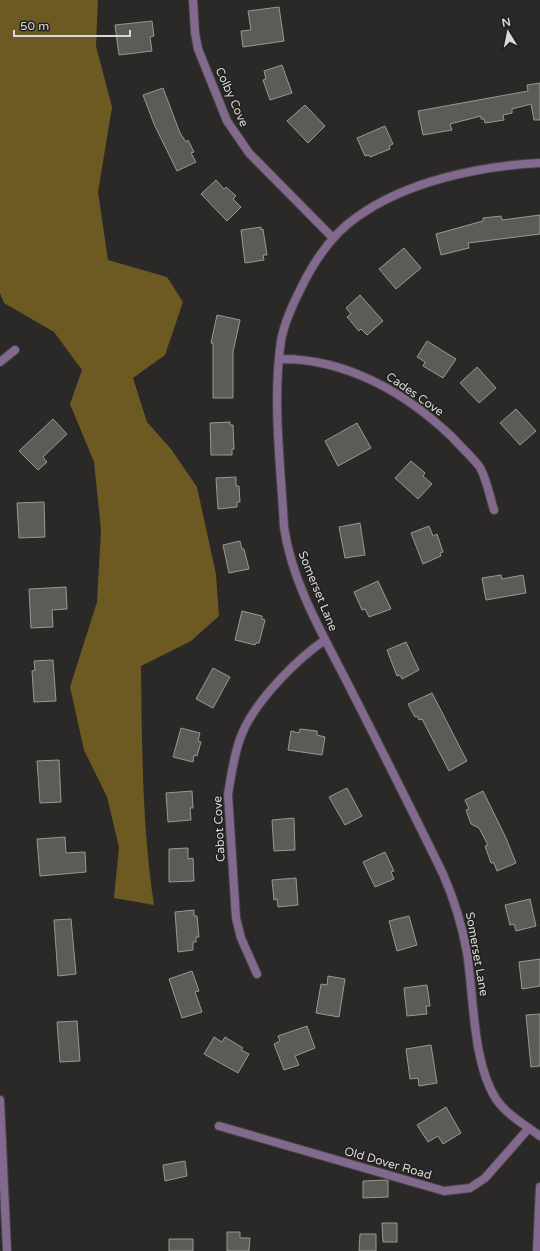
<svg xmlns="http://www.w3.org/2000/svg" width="540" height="1251" viewBox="0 0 540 1251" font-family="'Varela Round',sans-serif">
<rect width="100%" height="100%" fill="#2a2927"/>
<path fill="#6d5922" d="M 0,0 L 98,0 L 96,46 L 112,107 L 98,192 L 108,260 L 167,277 L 183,302 L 165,355 L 133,378 L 147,422 L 171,449 L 197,487 L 216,574 L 219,616 L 191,641 L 141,666 C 142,745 142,826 154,905 L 114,898 L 119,847 L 107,797 L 84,750 L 70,687 L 97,602 L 101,530 L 94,462 L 70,404 L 82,370 L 54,332 L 4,303 L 0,293 Z"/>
<path fill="#5c5b58" stroke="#999895" d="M 279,7 L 284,41 L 243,47 L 241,31 L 251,30 L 248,11 Z
M 152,21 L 154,36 L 150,37 L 152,51 L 119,55 L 115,25 Z
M 282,65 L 292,93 L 270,100 L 263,80 L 266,79 L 264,71 Z
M 540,83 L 540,120 L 534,120 L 531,104 L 512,109 L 512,113 L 503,115 L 504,120 L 485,123 L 484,119 L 481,119 L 481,116 L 450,124 L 452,130 L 423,135 L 418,111 L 528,91 L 527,85 Z
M 163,88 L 180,133 L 186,142 L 188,140 L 194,152 L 191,153 L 196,162 L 177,171 L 154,124 L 143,95 Z
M 305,105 L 325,126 L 308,143 L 287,121 Z
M 385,126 L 393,144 L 389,146 L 390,149 L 370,157 L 369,155 L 365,156 L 357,138 Z
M 216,180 L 224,189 L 226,187 L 236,196 L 233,199 L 241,207 L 227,221 L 201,194 Z
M 540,215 L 540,234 L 468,243 L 469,248 L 441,255 L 436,234 L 483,221 L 483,218 L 501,216 L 502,220 Z
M 261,227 L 261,230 L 263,229 L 267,255 L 263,255 L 264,260 L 245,263 L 241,230 Z
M 404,248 L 421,268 L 396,289 L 379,269 Z
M 360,295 L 383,321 L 367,335 L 361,329 L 359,331 L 347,317 L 351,314 L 346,308 Z
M 217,315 L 240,320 L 233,352 L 233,398 L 213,398 L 213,343 L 211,343 Z
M 427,341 L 456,359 L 443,378 L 423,366 L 425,362 L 417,357 Z
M 477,367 L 496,388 L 479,403 L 460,383 Z
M 516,409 L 536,431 L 520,445 L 500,423 Z
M 53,419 L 67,434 L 43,457 L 47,462 L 38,470 L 19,451 Z
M 230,422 L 230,425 L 233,425 L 234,449 L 232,449 L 232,455 L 211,455 L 210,423 Z
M 357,423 L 371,448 L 338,466 L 325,441 Z
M 411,461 L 425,473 L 423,476 L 432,484 L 418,499 L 395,478 Z
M 236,477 L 236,486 L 239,486 L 240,502 L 237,502 L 237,507 L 218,509 L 216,478 Z
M 44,502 L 45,537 L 19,538 L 17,503 Z
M 360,523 L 365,555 L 345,558 L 339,527 Z
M 429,526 L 433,536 L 437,534 L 443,552 L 440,553 L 441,556 L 423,564 L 411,533 Z
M 240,541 L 242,549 L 244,549 L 249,569 L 229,573 L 223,545 Z
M 501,575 L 502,579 L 523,575 L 526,593 L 486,600 L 482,578 Z
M 378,581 L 391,609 L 369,617 L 365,609 L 362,610 L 354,592 Z
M 66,587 L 67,609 L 52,610 L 53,627 L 31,628 L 29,589 Z
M 242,611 L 262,616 L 262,619 L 265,620 L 259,643 L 256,643 L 255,645 L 235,640 Z
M 406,642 L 419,670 L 402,679 L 400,675 L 397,676 L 387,650 Z
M 53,660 L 56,701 L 34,702 L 32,671 L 35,670 L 34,661 Z
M 213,668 L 230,677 L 213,708 L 196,699 Z
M 432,693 L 467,761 L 449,771 L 422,719 L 419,720 L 417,716 L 415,717 L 408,704 Z
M 181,728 L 200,733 L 198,741 L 201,742 L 197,756 L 194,755 L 193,762 L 173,757 Z
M 300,729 L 317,731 L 317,735 L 325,737 L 322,755 L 288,750 L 291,731 L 299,733 Z
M 59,760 L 61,802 L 40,803 L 37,761 Z
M 347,788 L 362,816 L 345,825 L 329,797 Z
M 192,791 L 193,808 L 190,808 L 191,820 L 168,822 L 166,793 Z
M 483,791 L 506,838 L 516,863 L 497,871 L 494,863 L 491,863 L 485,846 L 488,845 L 479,828 L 471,824 L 466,810 L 469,809 L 465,800 Z
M 294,818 L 295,850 L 274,851 L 272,820 Z
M 65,837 L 66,853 L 85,852 L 86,872 L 40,876 L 37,839 Z
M 188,848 L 188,859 L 193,858 L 194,881 L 169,882 L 169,849 Z
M 385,852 L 394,871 L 391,872 L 394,879 L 375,887 L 363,862 Z
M 296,878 L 298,905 L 278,907 L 277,899 L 274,900 L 272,880 Z
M 530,899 L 536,926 L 516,931 L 514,924 L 510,925 L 505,905 Z
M 194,910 L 194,916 L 197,916 L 199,937 L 196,937 L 196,942 L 193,942 L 193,950 L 178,952 L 175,912 Z
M 409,916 L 417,945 L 397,951 L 389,921 Z
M 71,919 L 76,974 L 58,976 L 54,920 Z
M 540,959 L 540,986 L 522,989 L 519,962 Z
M 192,971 L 199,991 L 195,992 L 202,1012 L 182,1018 L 169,979 Z
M 328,976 L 345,979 L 339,1017 L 316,1013 L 321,984 L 327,985 Z
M 427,985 L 430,1006 L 426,1006 L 427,1014 L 407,1016 L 404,988 Z
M 540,1014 L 540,1066 L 531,1067 L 526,1015 Z
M 77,1021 L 80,1061 L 60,1062 L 57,1022 Z
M 307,1026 L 315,1048 L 295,1056 L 299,1065 L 284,1070 L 274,1044 L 280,1041 L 278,1036 Z
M 214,1037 L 222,1042 L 225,1037 L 243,1048 L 241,1050 L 249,1054 L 238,1073 L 204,1054 Z
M 431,1045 L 437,1083 L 419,1086 L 418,1078 L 410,1079 L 406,1049 Z
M 446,1107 L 461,1133 L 443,1144 L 438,1136 L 428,1142 L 417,1125 Z
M 185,1161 L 187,1176 L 165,1181 L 163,1165 Z
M 388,1180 L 388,1197 L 363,1198 L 363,1181 Z
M 382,1223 L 397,1223 L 397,1242 L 383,1242 Z
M 227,1232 L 240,1232 L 240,1238 L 250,1238 L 249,1251 L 227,1251 Z
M 360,1234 L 376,1234 L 376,1251 L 359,1251 Z
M 169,1239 L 193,1239 L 193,1251 L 169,1251 Z"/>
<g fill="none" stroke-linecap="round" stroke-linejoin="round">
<defs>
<path id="lane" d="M 219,1126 L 444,1191 L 470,1188 L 485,1178 L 529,1128
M 537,1251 L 540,1187"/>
<path id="street" d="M 193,0 L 195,33 L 198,49 L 227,121 L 249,153 L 333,238
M 540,163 C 480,166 407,181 357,217 C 332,234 313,263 300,290 C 292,306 284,323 281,341 C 272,400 281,468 284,527 C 292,583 323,635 348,684 C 380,747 412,810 443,874 C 454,899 462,925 467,953 C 474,996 472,1061 496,1099 C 506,1114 525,1125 540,1136
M 279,359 C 345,358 405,392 452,437 C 461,447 471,456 479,466 C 486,476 490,498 494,510
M 0,362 L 15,350
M 257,974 L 241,938 L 236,918 L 228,794 C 232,772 235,746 246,725 C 262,695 297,659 325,640
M 0,1100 L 7,1251"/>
</defs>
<use href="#lane" stroke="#464543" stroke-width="10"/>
<use href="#street" stroke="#464543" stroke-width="10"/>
<use href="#lane" stroke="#83698d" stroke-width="8"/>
<use href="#street" stroke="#83698d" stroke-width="8"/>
</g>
<g text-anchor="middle" stroke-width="3" stroke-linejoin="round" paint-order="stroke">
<g font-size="12" fill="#d9d8d7" stroke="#21201e">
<text transform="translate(232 97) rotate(66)" y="4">Colby Cove</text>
<text transform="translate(415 394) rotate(35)" y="4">Cades Cove</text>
<text transform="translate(318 591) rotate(68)" y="4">Somerset Lane</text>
<text transform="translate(219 829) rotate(-93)" y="4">Cabot Cove</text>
<text transform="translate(477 954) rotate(80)" y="4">Somerset Lane</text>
<text transform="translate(388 1163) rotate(16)" y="4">Old Dover Road</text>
</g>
</g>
<g transform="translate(508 32) rotate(350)" stroke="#21201e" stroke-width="3" paint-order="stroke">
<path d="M0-3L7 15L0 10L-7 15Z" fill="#d9d8d7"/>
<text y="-6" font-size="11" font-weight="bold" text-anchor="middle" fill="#d9d8d7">N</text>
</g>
<path d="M14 30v6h116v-6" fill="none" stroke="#d9d8d7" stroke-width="2"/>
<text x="20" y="30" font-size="12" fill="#d9d8d7" stroke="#21201e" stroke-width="3" paint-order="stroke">50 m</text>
</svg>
